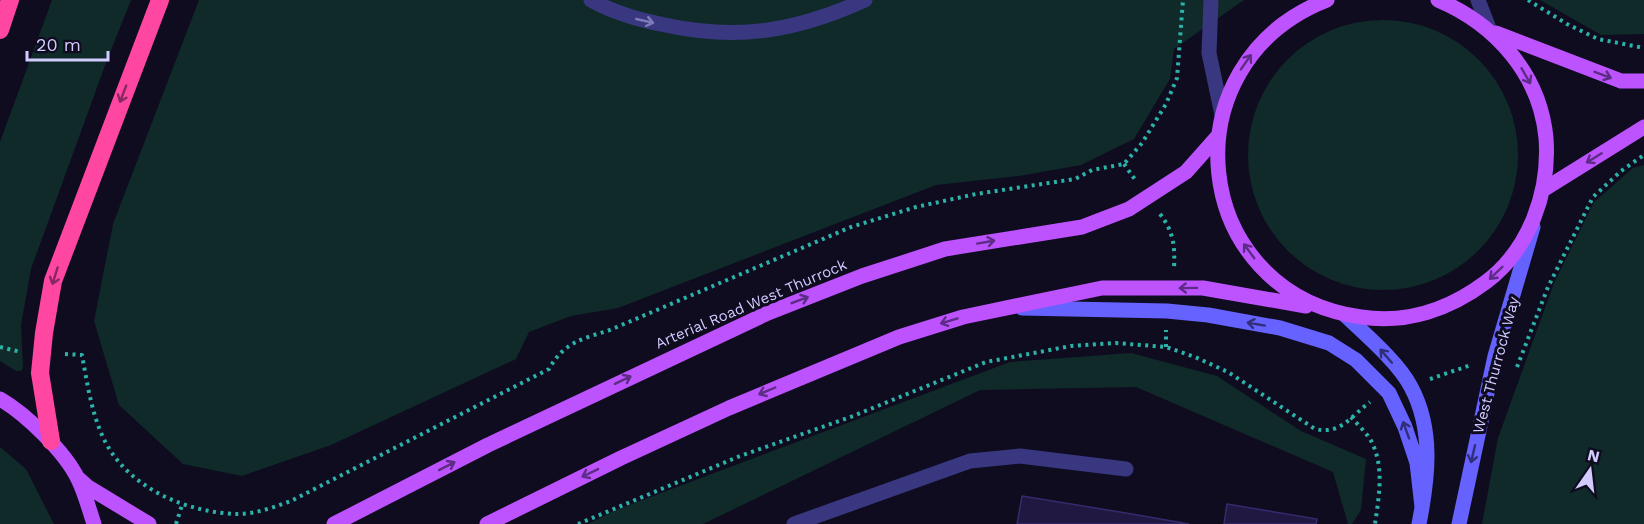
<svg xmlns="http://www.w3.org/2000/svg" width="1644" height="524" viewBox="0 0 1644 524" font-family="'Work Sans',sans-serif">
<rect width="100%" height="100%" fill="#0f0c20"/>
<path fill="#0f2a29" d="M 52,0 L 131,0 L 107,60 L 31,269 L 21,325 L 23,368 L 21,371 L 16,371 L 0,361 L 0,142 Z
M 199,0 L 1244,0 L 1174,49 L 1170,79 L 1134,139 L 1081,165 L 1019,176 L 936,185 L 618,308 L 571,316 L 529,332 L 516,359 L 331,445 L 242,476 L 183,464 L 119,405 L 94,321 L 113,224 Z
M 1540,0 L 1644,0 L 1644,34 L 1601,35 Z
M1248 155a135 135 0 1 1 270 0a135 135 0 1 1-270 0Z
M 1644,165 L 1644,524 L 1482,524 L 1498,438 L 1554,283 L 1594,202 L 1633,168 Z
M 1131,353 L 1217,376 L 1301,431 L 1366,459 L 1361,510 L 1352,524 L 1348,524 L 1333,472 L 1136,387 L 980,390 L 703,524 L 588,524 L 613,511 L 1010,362 Z
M 0,447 L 26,469 L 54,524 L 0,524 Z"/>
<path fill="#201841" stroke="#362a6e" stroke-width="1.5" d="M 1022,496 L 1126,513 L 1189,524 L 1017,524 Z
M 1227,504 L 1317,519 L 1316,524 L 1224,524 Z"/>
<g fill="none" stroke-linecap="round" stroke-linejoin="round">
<path stroke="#2cb3a9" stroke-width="4" stroke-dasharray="3 4.5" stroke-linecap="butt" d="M 1528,0 L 1567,24 L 1598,39 L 1644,48
M 1124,164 L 1136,181
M 1160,214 C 1174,232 1175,247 1174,269
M 0,347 L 21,352
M 1166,347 L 1166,330
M 65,354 L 82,355 C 87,382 91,410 102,435 C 124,486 185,513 238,514 C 256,514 274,507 291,501 L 549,369 C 564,342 582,339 610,330 L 851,227 L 916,207 L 976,194 L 1075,179 L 1092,170 L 1124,164 L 1142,143 L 1166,104 L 1177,78 L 1183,0
M 1517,367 L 1548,287 L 1593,197 L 1621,171 L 1644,155
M 1430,379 L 1471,365
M 1351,417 C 1357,424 1365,431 1370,439 C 1385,465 1379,496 1375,524
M 176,524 L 182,505
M 578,524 L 740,456 L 853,416 L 986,362 L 1071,346 L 1116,343 L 1166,347 L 1195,357 L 1228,372 L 1315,429 C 1341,435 1351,416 1370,402"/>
<path stroke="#393780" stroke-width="15" d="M 591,0 C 614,13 639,20 665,25 C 739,41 797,31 865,0
M 1211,0 L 1209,53 L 1222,115
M 1478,0 L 1490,31
M 794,524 L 970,461 L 1020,456 L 1126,469"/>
<path stroke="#6562ff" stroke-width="15" d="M 1022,308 L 1167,311 L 1208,315 L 1280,328 L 1329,343 L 1356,360 L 1389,393 L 1405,427 L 1417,463 L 1422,507
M 1345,315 C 1365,334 1399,363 1411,387 C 1434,430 1428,478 1419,524
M 1459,524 L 1495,356 L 1533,227"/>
<path stroke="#bd52ff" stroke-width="15" d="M 1327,0 C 1165,63 1189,293 1361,317 C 1407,324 1450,309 1486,282 C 1530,249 1550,191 1546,138 C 1540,74 1495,24 1438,0
M 1496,33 L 1621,81 L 1644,81
M 1543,190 L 1644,127
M 0,399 C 26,414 65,452 78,479 C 85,493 89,509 94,524
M 78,478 L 88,487 L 149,524
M 334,524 L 488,445 L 768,313 L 862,276 L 945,249 L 1082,227 L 1129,209 L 1186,172 L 1218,136
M 487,524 L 621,458 L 729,408 L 899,337 L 963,317 L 1102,288 L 1203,288 L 1306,306"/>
<path stroke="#ff46a1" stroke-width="18" d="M 0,30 L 10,0
M 51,441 L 40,373 L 44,333 L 53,281 L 160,0"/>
</g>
<defs><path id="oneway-shaft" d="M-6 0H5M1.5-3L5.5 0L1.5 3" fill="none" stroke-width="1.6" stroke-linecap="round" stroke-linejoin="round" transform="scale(1.5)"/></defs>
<use stroke="#7d7ab9" href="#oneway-shaft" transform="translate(645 21) rotate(13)"/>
<g stroke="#5d2c84">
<use href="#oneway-shaft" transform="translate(1246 62) rotate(-55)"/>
<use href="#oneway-shaft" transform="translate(1603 75) rotate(21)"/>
<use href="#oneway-shaft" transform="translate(1526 76) rotate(60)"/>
<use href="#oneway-shaft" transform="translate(1594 158) rotate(148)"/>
<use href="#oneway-shaft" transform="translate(986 242) rotate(-10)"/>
<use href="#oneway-shaft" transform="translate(1249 251) rotate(-126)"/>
<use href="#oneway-shaft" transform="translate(1496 273) rotate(136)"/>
<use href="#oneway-shaft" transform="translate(1188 288) rotate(179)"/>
<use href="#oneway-shaft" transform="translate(800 300) rotate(-21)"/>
<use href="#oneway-shaft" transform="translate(949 321) rotate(163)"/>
<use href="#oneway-shaft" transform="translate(623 380) rotate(-26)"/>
<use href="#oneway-shaft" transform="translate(767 391) rotate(157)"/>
<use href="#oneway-shaft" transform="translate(447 466) rotate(-27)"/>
<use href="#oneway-shaft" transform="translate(590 473) rotate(154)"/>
</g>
<g stroke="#872960">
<use href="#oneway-shaft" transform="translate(123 94) rotate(111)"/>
<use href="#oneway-shaft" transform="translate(55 276) rotate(107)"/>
</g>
<g stroke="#312e79">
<use href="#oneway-shaft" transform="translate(1256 324) rotate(-170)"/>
<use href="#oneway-shaft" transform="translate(1386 356) rotate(-131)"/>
<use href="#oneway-shaft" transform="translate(1406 430) rotate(-110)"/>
<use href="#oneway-shaft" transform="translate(1473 454) rotate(103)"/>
</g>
<g text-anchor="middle" stroke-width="6" stroke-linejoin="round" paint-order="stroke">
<g font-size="15" fill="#d1cbff" stroke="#0f0c20">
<text transform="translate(751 304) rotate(-23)" y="5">Arterial Road West Thurrock</text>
<text transform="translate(1496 365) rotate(-75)" y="5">West Thurrock Way</text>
</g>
</g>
<g transform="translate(1590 470) rotate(14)" stroke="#0f0c20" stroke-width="4.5" paint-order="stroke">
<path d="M0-4.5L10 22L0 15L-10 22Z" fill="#d1cbff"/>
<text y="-9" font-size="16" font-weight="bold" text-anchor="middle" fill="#d1cbff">N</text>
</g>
<path d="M27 51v9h81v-9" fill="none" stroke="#d1cbff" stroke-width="3"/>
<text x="36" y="51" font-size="18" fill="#d1cbff" stroke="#0f0c20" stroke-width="4.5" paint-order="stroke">20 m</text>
</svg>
